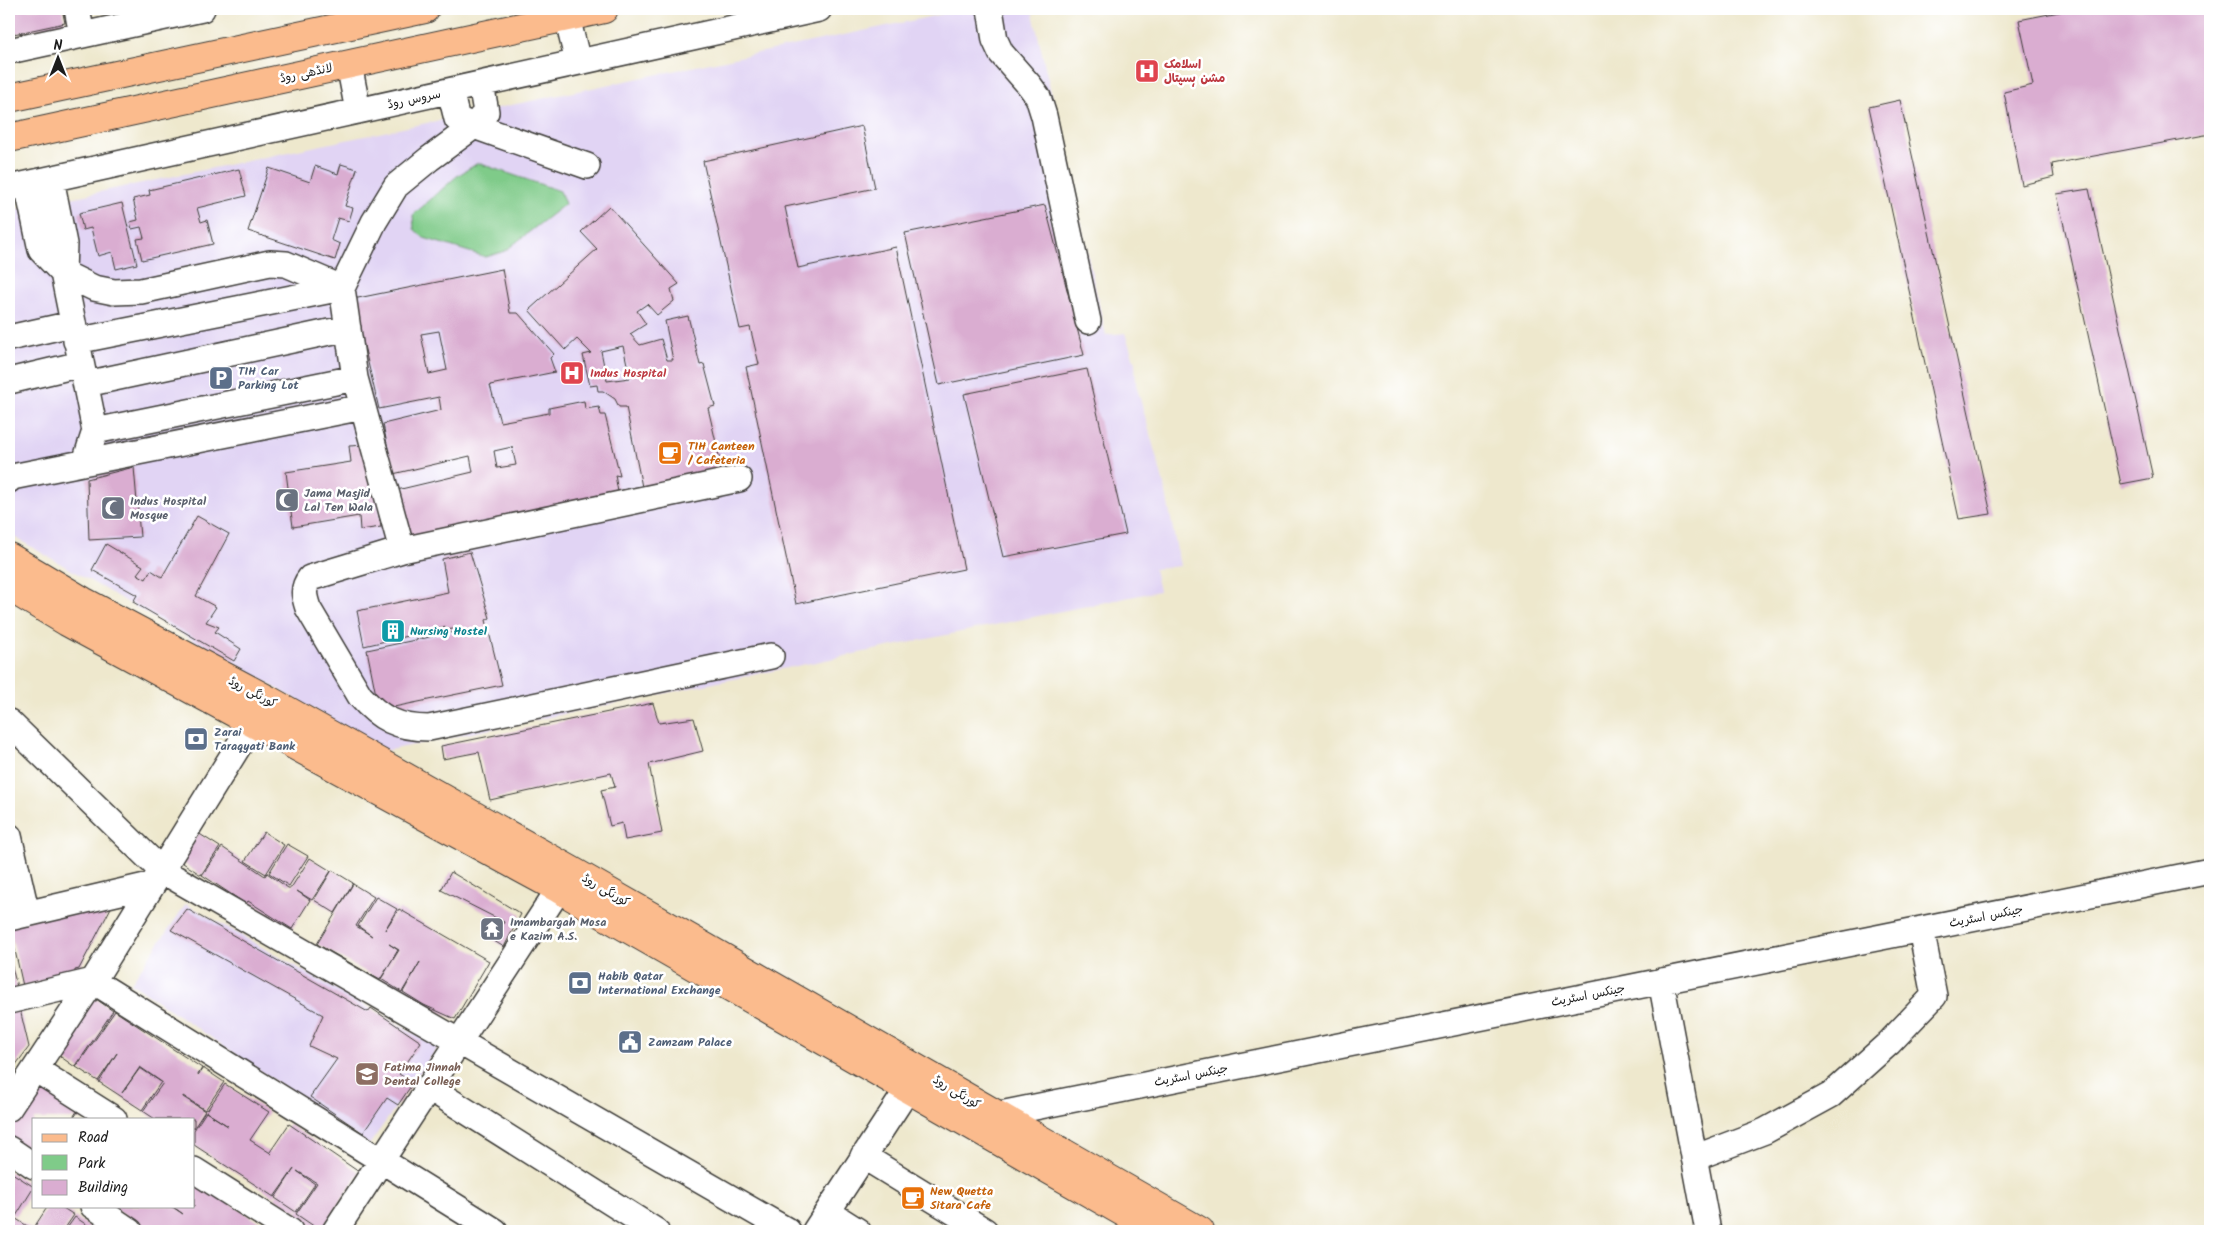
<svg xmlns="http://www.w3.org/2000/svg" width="2219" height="1240" viewBox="0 0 2219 1240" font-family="Kalam,'Playpen Sans Arabic',sans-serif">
<rect width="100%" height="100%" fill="#fff"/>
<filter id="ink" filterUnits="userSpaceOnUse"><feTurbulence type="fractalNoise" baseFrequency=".02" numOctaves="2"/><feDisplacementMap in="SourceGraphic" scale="10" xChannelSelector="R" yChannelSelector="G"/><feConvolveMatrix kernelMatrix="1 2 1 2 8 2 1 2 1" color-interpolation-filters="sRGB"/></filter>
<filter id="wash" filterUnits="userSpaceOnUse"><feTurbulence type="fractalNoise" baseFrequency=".0096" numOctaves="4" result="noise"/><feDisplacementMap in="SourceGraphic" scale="20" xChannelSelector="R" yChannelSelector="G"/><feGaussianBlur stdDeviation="1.12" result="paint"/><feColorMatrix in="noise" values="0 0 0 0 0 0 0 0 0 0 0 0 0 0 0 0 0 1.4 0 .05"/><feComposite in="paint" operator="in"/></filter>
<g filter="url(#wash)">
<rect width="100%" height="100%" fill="#eee8cd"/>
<path fill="#e1d4f4" d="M 967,9 L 1032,9 L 1106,335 L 1125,333 L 1135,363 L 1136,384 L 1165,488 L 1180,566 L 1154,569 L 1159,591 L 385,751 L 9,534 L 9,211 Z
M 186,904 L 438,1047 L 369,1145 L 131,983 Z"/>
<path fill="#7fcb89" stroke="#4e7452" d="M 478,163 L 560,191 L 565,204 L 505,251 L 486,257 L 424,238 L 414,229 L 413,215 L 457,176 Z"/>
<g id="blocks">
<path fill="#daadd1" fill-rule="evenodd" d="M 9,9 L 62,9 L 65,23 L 9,35 Z
M 2074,9 L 2210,9 L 2210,134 L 2052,164 L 2054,177 L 2022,185 L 2004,92 L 2033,85 L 2019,20 Z
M 1900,100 L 1991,514 L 1959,519 L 1869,107 Z
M 862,126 L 875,188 L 785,207 L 798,268 L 896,247 L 964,569 L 796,604 L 746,367 L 759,364 L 750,327 L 740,329 L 703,161 Z
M 341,164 L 357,169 L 345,206 L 353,208 L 349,221 L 338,218 L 331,240 L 340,244 L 335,260 L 248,231 L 269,168 L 310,182 L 315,166 L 338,174 Z
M 239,169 L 246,196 L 197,208 L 201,222 L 207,220 L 213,244 L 142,260 L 137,239 L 144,238 L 141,227 L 132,229 L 130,222 L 138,220 L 133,199 L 150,195 L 149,190 Z
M 2089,189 L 2153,478 L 2121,484 L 2057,194 Z
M 122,203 L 137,264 L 116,269 L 112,252 L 98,256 L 91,228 L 83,230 L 79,213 Z
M 1045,205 L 1084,355 L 939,385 L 905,233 Z
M 609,206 L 679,284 L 671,289 L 674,301 L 657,315 L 647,304 L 637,311 L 646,324 L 630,334 L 640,345 L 661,339 L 667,360 L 673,360 L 665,321 L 688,316 L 700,365 L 704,364 L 715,406 L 708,408 L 724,477 L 643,492 L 626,407 L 619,407 L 615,399 L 603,391 L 598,391 L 597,385 L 590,386 L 583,355 L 591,353 L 577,339 L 565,350 L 529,310 L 597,249 L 581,232 ZM 623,346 L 630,378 L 607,381 L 601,351 Z
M 502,269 L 510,313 L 518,313 L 554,354 L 550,358 L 555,372 L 490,385 L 500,422 L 549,413 L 549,408 L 584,401 L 585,409 L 599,407 L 601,415 L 605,415 L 620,476 L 615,475 L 618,492 L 409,539 L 397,490 L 473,472 L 470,456 L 393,474 L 383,424 L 441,410 L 439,397 L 379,409 L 353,299 ZM 439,331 L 447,370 L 429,374 L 421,334 ZM 512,447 L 516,465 L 497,468 L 494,451 Z
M 1087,369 L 1126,534 L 1003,557 L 964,394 Z
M 367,445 L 381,527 L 360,530 L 359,516 L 293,527 L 286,472 L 351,462 L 349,446 Z
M 134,467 L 140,537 L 89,540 L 87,479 Z
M 197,516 L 229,534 L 196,596 L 216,607 L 206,622 L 219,627 L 215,632 L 241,649 L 234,661 L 133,602 L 137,595 L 92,570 L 106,544 L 143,566 L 137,574 L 146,579 L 151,570 L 162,577 Z
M 470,552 L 490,618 L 486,620 L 502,685 L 379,710 L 367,650 L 454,632 L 453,629 L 446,630 L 446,627 L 364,646 L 357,611 L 448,592 L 442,559 Z
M 653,703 L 659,723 L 694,718 L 703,751 L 649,764 L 662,833 L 625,840 L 622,823 L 610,826 L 601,790 L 615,787 L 611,773 L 490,800 L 479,752 L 443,759 L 441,746 Z
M 264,832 L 284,845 L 266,874 L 245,861 Z
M 198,833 L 220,847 L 201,875 L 180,861 Z
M 287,844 L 308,856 L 289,886 L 269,873 Z
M 222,847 L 265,876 L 267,873 L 288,888 L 291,888 L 310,858 L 331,871 L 312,900 L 297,891 L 310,900 L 292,929 L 248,901 L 246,904 L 202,875 Z
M 332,870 L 353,883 L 335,913 L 314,900 Z
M 451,872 L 521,914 L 504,947 L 494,941 L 504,922 L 441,890 Z
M 353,884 L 374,897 L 356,926 L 372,936 L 358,926 L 376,897 L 397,909 L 385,930 L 399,909 L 489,961 L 455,1019 L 424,1005 L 403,992 L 420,962 L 402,992 L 381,979 L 399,950 L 389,944 L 398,950 L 380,980 L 317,944 Z
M 115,900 L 79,969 L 75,970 L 75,974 L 23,986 L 9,924 Z
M 187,909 L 368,1012 L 371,1008 L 421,1042 L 399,1074 L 413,1083 L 398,1105 L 387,1098 L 363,1133 L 310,1097 L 337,1059 L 309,1046 L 323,1015 L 171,930 Z
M 9,955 L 19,995 L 9,997 Z
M 92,996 L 113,1011 L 75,1067 L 54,1052 Z
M 18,1001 L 29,1047 L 9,1074 L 9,1003 Z
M 115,1011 L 202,1068 L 198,1075 L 203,1068 L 224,1082 L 205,1110 L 183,1096 L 183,1097 L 205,1111 L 194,1128 L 194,1119 L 155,1119 L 143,1111 L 163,1083 L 140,1067 L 122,1093 L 140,1068 L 161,1082 L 142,1110 L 99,1082 L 117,1053 L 98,1081 L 76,1067 Z
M 37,1076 L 81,1105 L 72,1119 L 34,1119 L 34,1157 L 9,1140 L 9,1116 Z
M 225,1084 L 269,1112 L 250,1140 L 272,1154 L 270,1152 L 289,1124 L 359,1172 L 321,1231 L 296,1214 L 317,1183 L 297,1171 L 315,1184 L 296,1212 L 275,1198 L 294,1169 L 274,1197 L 194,1145 L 194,1130 L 206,1112 L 228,1126 L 206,1112 Z
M 82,1106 L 102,1119 L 73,1119 Z
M 9,1171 L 34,1187 L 16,1216 L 9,1212 Z
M 194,1180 L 273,1231 L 146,1231 L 111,1206 L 171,1206 L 183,1214 L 172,1206 L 194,1206 Z
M 48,1206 L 60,1206 L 74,1215 L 63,1231 L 37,1231 L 33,1229 Z
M 10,1215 L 32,1229 L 30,1231 L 9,1231 Z
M 75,1217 L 96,1231 L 65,1231 Z"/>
</g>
</g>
<g filter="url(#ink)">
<use href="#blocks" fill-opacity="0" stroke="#3c3b37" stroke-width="1"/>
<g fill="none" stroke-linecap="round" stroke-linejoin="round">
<defs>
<path id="minor" d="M 77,9 L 82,35
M 990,9 L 995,40 L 1001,53 L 1030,86 L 1038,97 L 1044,116 L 1088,321
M 567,17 L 578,62
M 9,51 L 202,9
M 349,64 L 358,111
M 481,84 L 486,112 L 474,126 L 587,166
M 450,91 L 457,119 L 474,126 L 429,159 L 396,186 L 374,222 L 342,288 L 355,378 L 402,550 L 310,578 C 302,588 304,596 308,608 L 360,696 C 380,719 398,728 429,728 L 771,656
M 51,179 L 64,244 L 63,273
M 27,184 L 41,250 L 63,273
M 9,188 L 819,9
M 9,338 L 72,324
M 76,341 L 342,288
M 9,381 L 81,364
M 86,384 L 348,328
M 95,431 L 355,378
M 85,462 L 95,431 L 63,273 L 94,288 L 114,292 L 141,291 L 270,263 L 286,264 L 342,288
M 9,480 L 12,477 L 363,407
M 402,550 L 739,479
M 9,722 L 161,870 L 788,1231
M 9,836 L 27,914
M 9,918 L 150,885
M 1661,981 L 1708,1231
M 9,1001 L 93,981 L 495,1231
M 35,1069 L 114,1119
M 428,1087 L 656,1231
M 9,1108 L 93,981 L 254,721
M 985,1117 L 2210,871
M 9,1149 L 34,1166
M 863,1156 L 985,1231
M 1694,1158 L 1765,1131 L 1831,1095 L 1889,1043 L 1934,996 L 1921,929
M 194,1170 L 290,1231
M 93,1206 L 130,1231
M 828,1212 L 858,1231
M 335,1231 L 559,889 L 568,870
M 815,1231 L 919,1072"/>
<path id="major" d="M 9,98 L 425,9
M 9,138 L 604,9
M 9,557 L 83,601 L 267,699 L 569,869 L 1200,1231
M 9,587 L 67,622 L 559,889 L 1156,1231"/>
</defs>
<use href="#minor" stroke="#3c3b37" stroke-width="28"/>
<use href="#major" stroke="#3c3b37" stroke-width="30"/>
<use href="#minor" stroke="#fff" stroke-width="25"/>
<use href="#major" stroke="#fbbb8d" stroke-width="28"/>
</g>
</g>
<defs>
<symbol id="hospital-square" viewBox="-11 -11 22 22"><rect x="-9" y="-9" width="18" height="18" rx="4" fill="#e0444e" stroke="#fff"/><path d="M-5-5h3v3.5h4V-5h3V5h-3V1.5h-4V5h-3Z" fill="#fff"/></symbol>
<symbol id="parking-square" viewBox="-11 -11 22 22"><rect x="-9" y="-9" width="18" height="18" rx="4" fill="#5c6f8a" stroke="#fff"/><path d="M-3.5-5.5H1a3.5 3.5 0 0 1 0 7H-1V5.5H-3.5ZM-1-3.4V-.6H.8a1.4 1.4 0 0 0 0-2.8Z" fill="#fff"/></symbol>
<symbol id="cafe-square" viewBox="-11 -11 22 22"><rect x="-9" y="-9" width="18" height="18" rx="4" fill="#e8710a" stroke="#fff"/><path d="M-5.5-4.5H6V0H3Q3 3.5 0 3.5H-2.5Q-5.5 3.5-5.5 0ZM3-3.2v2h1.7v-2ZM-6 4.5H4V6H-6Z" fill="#fff"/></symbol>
<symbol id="mosque-square" viewBox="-11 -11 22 22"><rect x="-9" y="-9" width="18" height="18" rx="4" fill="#6b7280" stroke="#fff"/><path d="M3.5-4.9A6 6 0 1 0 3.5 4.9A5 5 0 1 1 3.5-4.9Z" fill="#fff"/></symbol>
<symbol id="building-square" viewBox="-11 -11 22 22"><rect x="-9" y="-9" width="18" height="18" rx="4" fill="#0f9aa8" stroke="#fff"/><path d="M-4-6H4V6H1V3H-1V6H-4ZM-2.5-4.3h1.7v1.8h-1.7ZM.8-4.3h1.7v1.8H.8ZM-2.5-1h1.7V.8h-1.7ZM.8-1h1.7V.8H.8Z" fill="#fff"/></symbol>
<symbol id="bank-square" viewBox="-11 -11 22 22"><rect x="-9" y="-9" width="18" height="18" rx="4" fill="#5c6f8a" stroke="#fff"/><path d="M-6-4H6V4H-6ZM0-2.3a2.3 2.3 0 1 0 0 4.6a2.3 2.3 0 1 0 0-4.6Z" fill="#fff"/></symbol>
<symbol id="temple-square" viewBox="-11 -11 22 22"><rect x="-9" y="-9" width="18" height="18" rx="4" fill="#6b7280" stroke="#fff"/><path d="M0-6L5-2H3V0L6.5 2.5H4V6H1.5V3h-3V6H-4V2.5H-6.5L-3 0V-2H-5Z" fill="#fff"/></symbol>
<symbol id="civic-square" viewBox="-11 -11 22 22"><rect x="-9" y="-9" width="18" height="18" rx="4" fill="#5c6f8a" stroke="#fff"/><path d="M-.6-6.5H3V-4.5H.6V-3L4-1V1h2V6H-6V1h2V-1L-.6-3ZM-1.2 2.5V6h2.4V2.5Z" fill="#fff"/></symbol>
<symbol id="university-square" viewBox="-11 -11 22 22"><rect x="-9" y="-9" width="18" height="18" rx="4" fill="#8d6e63" stroke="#fff"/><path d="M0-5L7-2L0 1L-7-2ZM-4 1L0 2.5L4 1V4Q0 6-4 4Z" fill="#fff"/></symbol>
</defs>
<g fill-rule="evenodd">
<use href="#hospital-square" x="1133" y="57" width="28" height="28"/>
<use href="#hospital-square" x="558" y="359" width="28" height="28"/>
<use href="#parking-square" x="207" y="364" width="28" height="28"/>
<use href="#cafe-square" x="656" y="439" width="28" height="28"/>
<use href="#mosque-square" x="273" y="486" width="28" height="28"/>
<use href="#mosque-square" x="99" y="494" width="28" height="28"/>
<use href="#building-square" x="379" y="617" width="28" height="28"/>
<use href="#bank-square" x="182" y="725" width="28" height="28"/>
<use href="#temple-square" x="478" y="915" width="28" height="28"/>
<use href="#bank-square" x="566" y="969" width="28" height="28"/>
<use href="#civic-square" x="616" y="1028" width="28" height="28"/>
<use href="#university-square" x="353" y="1060" width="28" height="28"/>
<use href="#cafe-square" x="899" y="1184" width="28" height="28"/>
</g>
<g text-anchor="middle" stroke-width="5" stroke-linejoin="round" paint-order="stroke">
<g font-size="12" font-weight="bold" fill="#be3a42" stroke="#fff" text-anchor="start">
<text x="1164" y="68">اسلامک<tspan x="1164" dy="14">مشن ہسپتال</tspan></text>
<text x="590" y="377">Indus Hospital</text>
</g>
<g font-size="12" fill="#1c1c1c" stroke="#fff">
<text transform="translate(306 73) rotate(-12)" y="4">لانڈھی روڈ</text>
<text transform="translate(414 99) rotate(-12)" y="4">سروس روڈ</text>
<text transform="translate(253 692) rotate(28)" y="4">کورنگی روڈ</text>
<text transform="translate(606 890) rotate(30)" y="4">کورنگی روڈ</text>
<text transform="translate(1986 916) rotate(-11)" y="4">جینکس اسٹریٹ</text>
<text transform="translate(1588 995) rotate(-11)" y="4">جینکس اسٹریٹ</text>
<text transform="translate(1191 1075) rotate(-11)" y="4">جینکس اسٹریٹ</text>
<text transform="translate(957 1092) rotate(31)" y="4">کورنگی روڈ</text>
</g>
<g font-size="12" font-weight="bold" fill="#4e5e75" stroke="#fff" text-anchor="start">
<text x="238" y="375">TIH Car<tspan x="238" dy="14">Parking Lot</tspan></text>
<text x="214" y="736">Zarai<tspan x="214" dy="14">Taraqyati Bank</tspan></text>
<text x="598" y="980">Habib Qatar<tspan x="598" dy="14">International Exchange</tspan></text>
<text x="648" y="1046">Zamzam Palace</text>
</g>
<g font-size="12" font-weight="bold" fill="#c56008" stroke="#fff" text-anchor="start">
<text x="688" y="450">TIH Canteen<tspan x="688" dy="14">/ Cafeteria</tspan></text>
<text x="930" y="1195">New Quetta<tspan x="930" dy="14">Sitara Cafe</tspan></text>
</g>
<g font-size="12" font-weight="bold" fill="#5b616d" stroke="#fff" text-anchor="start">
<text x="304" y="497">Jama Masjid<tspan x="304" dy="14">Lal Ten Wala</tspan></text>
<text x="130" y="505">Indus Hospital<tspan x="130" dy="14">Mosque</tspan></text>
<text x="510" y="926">Imambargah Mosa<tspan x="510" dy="14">e Kazim A.S.</tspan></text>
</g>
<g font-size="12" font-weight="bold" fill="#0d838f" stroke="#fff" text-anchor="start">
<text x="410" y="635">Nursing Hostel</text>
</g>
<g font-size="12" font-weight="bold" fill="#785e54" stroke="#fff" text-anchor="start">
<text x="384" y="1071">Fatima Jinnah<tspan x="384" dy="14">Dental College</tspan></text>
</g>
</g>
<rect width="2219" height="1240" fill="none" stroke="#fff" stroke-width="30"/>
<rect x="32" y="1118" width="162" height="90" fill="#ffffff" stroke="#a4a4a4"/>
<rect x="42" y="1134" width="25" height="8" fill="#fbbb8d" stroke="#a4a4a4"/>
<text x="78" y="1142" font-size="15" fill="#1c1c1c">Road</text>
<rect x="42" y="1155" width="25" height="15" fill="#7fcb89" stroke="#a4a4a4"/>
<text x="78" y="1168" font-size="15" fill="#1c1c1c">Park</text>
<rect x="42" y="1180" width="25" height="15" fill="#daadd1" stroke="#a4a4a4"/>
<text x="78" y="1192" font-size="15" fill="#1c1c1c">Building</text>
<g transform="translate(58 58)" stroke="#ffffff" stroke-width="4" paint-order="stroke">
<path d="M0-4L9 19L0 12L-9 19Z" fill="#1c1c1c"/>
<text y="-8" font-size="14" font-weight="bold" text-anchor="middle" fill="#1c1c1c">N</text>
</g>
</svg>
